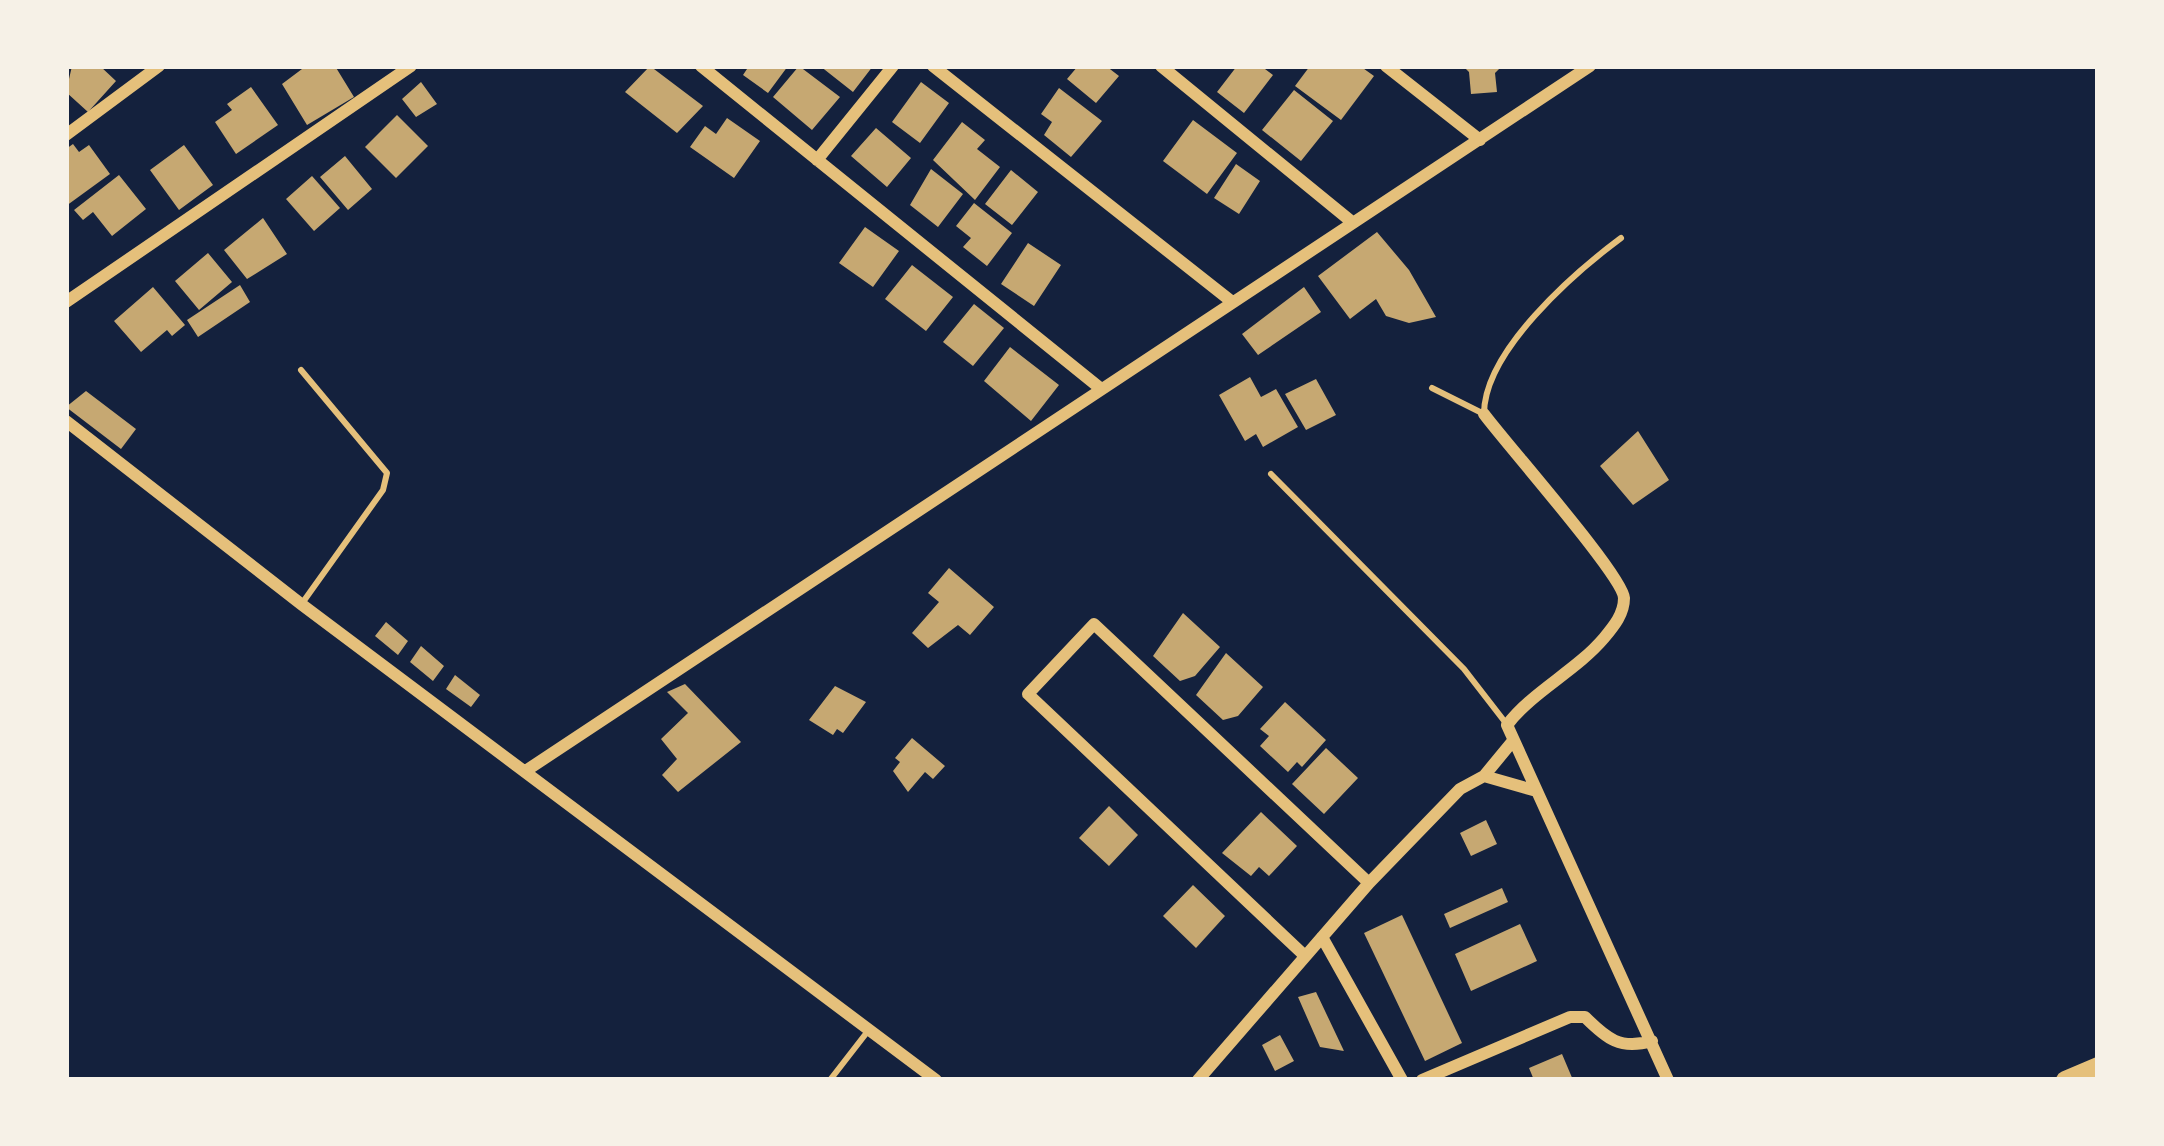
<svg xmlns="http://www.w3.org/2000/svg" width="2164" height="1146" viewBox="0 0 2164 1146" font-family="'Fira Sans',sans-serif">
<rect width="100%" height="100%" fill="#14213d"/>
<path fill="#c6a872" d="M 72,66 L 100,66 L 116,81 L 88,112 L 66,92 Z
M 306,66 L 335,66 L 354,97 L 307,125 L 282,84 Z
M 650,66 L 703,106 L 677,133 L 625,92 Z
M 749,66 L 788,66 L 768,93 L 743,75 Z
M 799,66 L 840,97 L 812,130 L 773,97 Z
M 820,66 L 873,66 L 853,92 Z
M 1078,66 L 1106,66 L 1119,76 L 1096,103 L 1067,79 Z
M 1237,66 L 1261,66 L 1273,75 L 1244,113 L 1217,92 Z
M 1310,66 L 1360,66 L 1374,76 L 1341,120 L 1295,86 Z
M 1463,66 L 1502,66 L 1495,73 L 1497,92 L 1471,94 L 1469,72 Z
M 421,82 L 437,104 L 416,117 L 402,99 Z
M 921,82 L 949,103 L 920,143 L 892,122 Z
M 251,87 L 278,125 L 236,154 L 215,122 L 232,110 L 227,104 Z
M 1059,88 L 1102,121 L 1071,157 L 1044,135 L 1052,122 L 1041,114 Z
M 1294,90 L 1333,121 L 1301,161 L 1262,130 Z
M 397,115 L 428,146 L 396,178 L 365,147 Z
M 727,118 L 760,141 L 734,178 L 690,147 L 705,126 L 716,134 Z
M 1193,120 L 1237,153 L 1207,194 L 1163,161 Z
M 962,122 L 985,140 L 977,149 L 1000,167 L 975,200 L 933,160 Z
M 876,128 L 911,158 L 887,187 L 851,156 Z
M 73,144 L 79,152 L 89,145 L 110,174 L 66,206 L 66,149 Z
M 184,145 L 213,185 L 179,210 L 150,170 Z
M 345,156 L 372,189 L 348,210 L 320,177 Z
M 1236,164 L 1260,181 L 1239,214 L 1214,198 Z
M 931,169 L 963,194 L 938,227 L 910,205 Z
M 1011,170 L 1038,192 L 1012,225 L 985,204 Z
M 119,175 L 146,209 L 112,236 L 93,212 L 83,220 L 74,210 Z
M 312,176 L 340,208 L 314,231 L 286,199 Z
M 974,203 L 1012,233 L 987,266 L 963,247 L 971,238 L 956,226 Z
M 263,218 L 287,254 L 247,279 L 224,250 Z
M 865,227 L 899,251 L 873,287 L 839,263 Z
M 1377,232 L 1409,270 L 1436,317 L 1409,323 L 1386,316 L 1376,299 L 1350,319 L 1318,276 Z
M 1028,243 L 1061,265 L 1034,306 L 1001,284 Z
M 208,253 L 232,282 L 199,310 L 175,281 Z
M 912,265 L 953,297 L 926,331 L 885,299 Z
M 240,285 L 250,302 L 198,337 L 187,320 Z
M 153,287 L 185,325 L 172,336 L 167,330 L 141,352 L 114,321 Z
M 1304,287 L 1321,312 L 1258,355 L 1242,334 Z
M 974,304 L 1004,328 L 973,366 L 943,342 Z
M 1010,347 L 1059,385 L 1031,421 L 984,381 Z
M 1250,377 L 1261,397 L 1276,389 L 1298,427 L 1263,447 L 1256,434 L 1245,441 L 1219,395 Z
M 1316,379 L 1336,415 L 1306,430 L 1285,394 Z
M 86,391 L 136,429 L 121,449 L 66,407 Z
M 1638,431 L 1669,480 L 1633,505 L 1600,466 Z
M 949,568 L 994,607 L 970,635 L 958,625 L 928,648 L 912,633 L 939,602 L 928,593 Z
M 1183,613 L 1220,647 L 1195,676 L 1180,681 L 1153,656 Z
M 386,622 L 408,641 L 398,655 L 375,636 Z
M 421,646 L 444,666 L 433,681 L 410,662 Z
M 1226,653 L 1263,687 L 1238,716 L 1223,720 L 1196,695 Z
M 455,675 L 480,695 L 471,707 L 446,689 Z
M 685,684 L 741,742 L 678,792 L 662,775 L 677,759 L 661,739 L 688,713 L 667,692 Z
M 835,686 L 866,702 L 843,733 L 837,729 L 833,735 L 809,720 Z
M 1285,702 L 1326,740 L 1302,767 L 1297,762 L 1288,772 L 1260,746 L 1269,736 L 1260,729 Z
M 912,738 L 945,766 L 933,779 L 925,772 L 908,792 L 893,771 L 900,762 L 895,758 Z
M 1326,748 L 1358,778 L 1324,814 L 1292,784 Z
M 1109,806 L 1138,835 L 1109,866 L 1079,838 Z
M 1261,812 L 1297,846 L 1269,876 L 1259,867 L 1251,876 L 1222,853 Z
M 1486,820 L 1497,844 L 1471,856 L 1460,833 Z
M 1193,885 L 1225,916 L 1196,948 L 1163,916 Z
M 1502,888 L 1508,902 L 1450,928 L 1444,914 Z
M 1402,915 L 1462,1043 L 1425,1061 L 1364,933 Z
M 1520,924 L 1537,961 L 1471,991 L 1455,954 Z
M 1316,992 L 1344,1051 L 1320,1047 L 1298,997 Z
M 1280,1035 L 1294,1061 L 1275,1071 L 1262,1045 Z
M 1562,1054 L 1573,1080 L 1534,1080 L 1529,1068 Z"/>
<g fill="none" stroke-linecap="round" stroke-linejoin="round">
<path stroke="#e5c07b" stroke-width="6" d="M 301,370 L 387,473 L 383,490 L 303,602
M 1432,388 L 1484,414
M 1484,414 C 1484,351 1574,273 1621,238
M 1271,474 L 1464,669 L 1505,722
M 830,1080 L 868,1031"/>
<path stroke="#e5c07b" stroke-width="12" d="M 701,66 L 1100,388
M 933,66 L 1231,301
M 1161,66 L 1352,222
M 1386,66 L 1480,140
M 66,135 L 159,66
M 817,160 L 893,66
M 66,302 L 411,66
M 1484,414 C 1507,445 1623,576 1624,598 C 1624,614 1614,626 1604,638 C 1576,671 1533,691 1507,725 L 1668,1080
M 66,421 L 301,604 L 936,1080
M 527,770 L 1590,66
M 1484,776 L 1533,790
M 1322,937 L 1402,1080
M 1305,956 L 1028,694 L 1094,624 L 1369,883
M 1198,1080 L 1369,883 L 1460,789 L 1484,776 L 1512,742
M 1422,1080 L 1570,1017 L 1585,1017 C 1607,1039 1620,1050 1652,1041"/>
<path stroke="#e5c07b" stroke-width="18" d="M 2065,1080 L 2098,1066"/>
</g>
<rect width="2164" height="1146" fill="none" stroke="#f6f1e7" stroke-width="138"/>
</svg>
